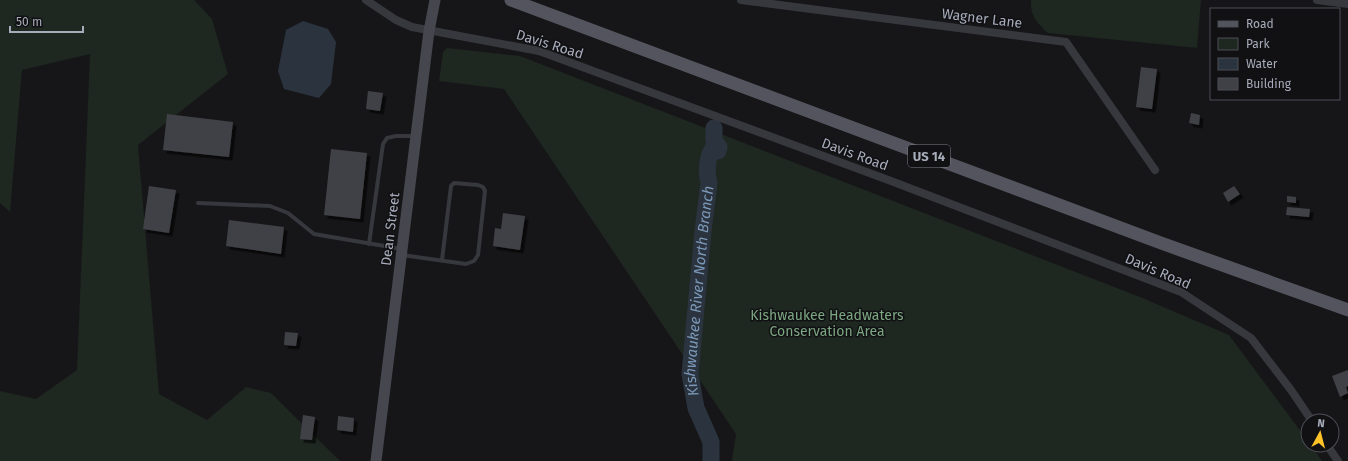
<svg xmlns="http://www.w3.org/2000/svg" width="1348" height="461" viewBox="0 0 1348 461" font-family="'Fira Sans',sans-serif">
<defs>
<filter id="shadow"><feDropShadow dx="3.5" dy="3.5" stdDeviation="0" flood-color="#0009"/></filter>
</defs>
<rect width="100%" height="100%" fill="#161619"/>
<path fill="#1e2720" d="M 0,0 L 194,0 L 212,19 L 228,74 L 138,145 L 159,394 L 207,420 L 246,387 L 271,393 L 340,461 L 0,461 L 0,391 L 36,399 L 77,370 L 90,54 L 22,70 L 10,212 L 0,203 Z
M 1031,0 L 1201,0 L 1197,48 L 1048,33 C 1037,23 1030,16 1031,0 Z
M 447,48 L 520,56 L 1140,297 L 1229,335 L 1308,441 L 1308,445 L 1311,445 L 1322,461 L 732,461 L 736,434 L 504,89 L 439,81 L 443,52 Z"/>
<path fill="#2b343e" d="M 303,21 L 328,29 L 336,42 L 331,84 L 319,98 L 284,89 L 278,71 L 286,30 Z"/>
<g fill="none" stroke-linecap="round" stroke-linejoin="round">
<path stroke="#2b343e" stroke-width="17" id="s1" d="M 711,461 L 711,442 L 696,408 L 690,374 L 703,231 L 709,183 C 706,174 707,158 712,150 L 718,151 L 719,147 L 714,141 L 714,128"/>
</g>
<path fill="#404146" filter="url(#shadow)" d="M 1141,67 L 1157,69 L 1152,109 L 1136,107 Z
M 368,91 L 383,93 L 380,111 L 366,109 Z
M 1191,113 L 1200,115 L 1199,125 L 1189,123 Z
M 167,114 L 233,122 L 229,157 L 163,150 Z
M 331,149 L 367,153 L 360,219 L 324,215 Z
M 149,186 L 176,190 L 169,233 L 143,229 Z
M 1234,186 L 1240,194 L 1228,202 L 1223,193 Z
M 1287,196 L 1296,197 L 1296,203 L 1287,202 Z
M 1287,207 L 1310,209 L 1309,217 L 1286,215 Z
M 503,213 L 525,216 L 520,250 L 493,246 L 495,228 L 501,229 Z
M 229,220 L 284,227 L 281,254 L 226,246 Z
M 285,332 L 298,333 L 296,346 L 284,345 Z
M 1348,370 L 1348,386 L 1346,387 L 1348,393 L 1340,397 L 1332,376 Z
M 303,415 L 315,417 L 312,440 L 300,439 Z
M 338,416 L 354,418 L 353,432 L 337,430 Z"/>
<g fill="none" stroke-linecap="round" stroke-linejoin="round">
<path stroke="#37383e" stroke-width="4" d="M 198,203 L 270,206 L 288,213 L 314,234 L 402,249
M 369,244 L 383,144 L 387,138 L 396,136 L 415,136
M 402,255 L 466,264 L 474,261 L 478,255 L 485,191 L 483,187 L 478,185 L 454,183 L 451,186 L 442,260"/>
<path stroke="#37383e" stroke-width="8" d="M 366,0 L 396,20 L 412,27 L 539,51 L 891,181 L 1181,292 L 1251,338 L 1291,390 L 1312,421
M 741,0 L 1066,42 L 1155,170
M 1317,0 L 1348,4
M 1327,445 L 1338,461"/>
<path stroke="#45464e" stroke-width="11" d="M 376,461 L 416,136 L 429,31 L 435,0"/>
<path stroke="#53545d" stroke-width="13" d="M 511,0 L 1161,243 L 1348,310"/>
</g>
<g text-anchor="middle" stroke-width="3" stroke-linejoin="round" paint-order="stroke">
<rect fill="#111114" stroke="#7a7e88" stroke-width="1" x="908" y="145" width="42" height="22" rx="3"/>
<g font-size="13" font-weight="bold" fill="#a7acba">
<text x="929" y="161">US 14</text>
</g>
<g font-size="14" fill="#a7acba" stroke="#111114">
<text transform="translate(982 18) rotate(7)" y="5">Wagner Lane</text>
<text transform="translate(550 44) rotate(17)" y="5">Davis Road</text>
<text transform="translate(855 154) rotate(20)" y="5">Davis Road</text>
<text transform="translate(390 229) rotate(-83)" y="5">Dean Street</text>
<text transform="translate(1158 271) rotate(23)" y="5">Davis Road</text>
</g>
<g font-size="14" fill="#7da682" stroke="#111114">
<text x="827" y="320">Kishwaukee Headwaters<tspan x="827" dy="16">Conservation Area</tspan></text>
</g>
<g font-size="15" font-style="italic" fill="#7b98b8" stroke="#111114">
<text dy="5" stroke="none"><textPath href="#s1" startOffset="174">Kishwaukee River North Branch</textPath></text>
</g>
</g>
<rect x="1210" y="8" width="130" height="92" fill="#111114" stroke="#4d4f56"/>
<rect x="1218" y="21" width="20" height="6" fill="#53545d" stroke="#4d4f56"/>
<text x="1246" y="28" font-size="12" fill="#a7acba">Road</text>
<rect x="1218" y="38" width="20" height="12" fill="#1e2720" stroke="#4d4f56"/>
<text x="1246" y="48" font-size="12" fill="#a7acba">Park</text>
<rect x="1218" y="58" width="20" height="12" fill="#2b343e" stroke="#4d4f56"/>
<text x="1246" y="68" font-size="12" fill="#a7acba">Water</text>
<rect x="1218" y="78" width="20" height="12" fill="#404146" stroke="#4d4f56"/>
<text x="1246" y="88" font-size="12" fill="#a7acba">Building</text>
<g transform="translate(1320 433) rotate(7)"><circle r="19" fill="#111114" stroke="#4d4f56"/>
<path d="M0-3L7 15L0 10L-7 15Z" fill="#ffc328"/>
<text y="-6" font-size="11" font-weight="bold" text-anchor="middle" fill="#a7acba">N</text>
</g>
<path d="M10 26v6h73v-6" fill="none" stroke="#a7acba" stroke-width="2"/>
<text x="16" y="26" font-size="12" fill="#a7acba" stroke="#111114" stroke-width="3" paint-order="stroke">50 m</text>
</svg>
